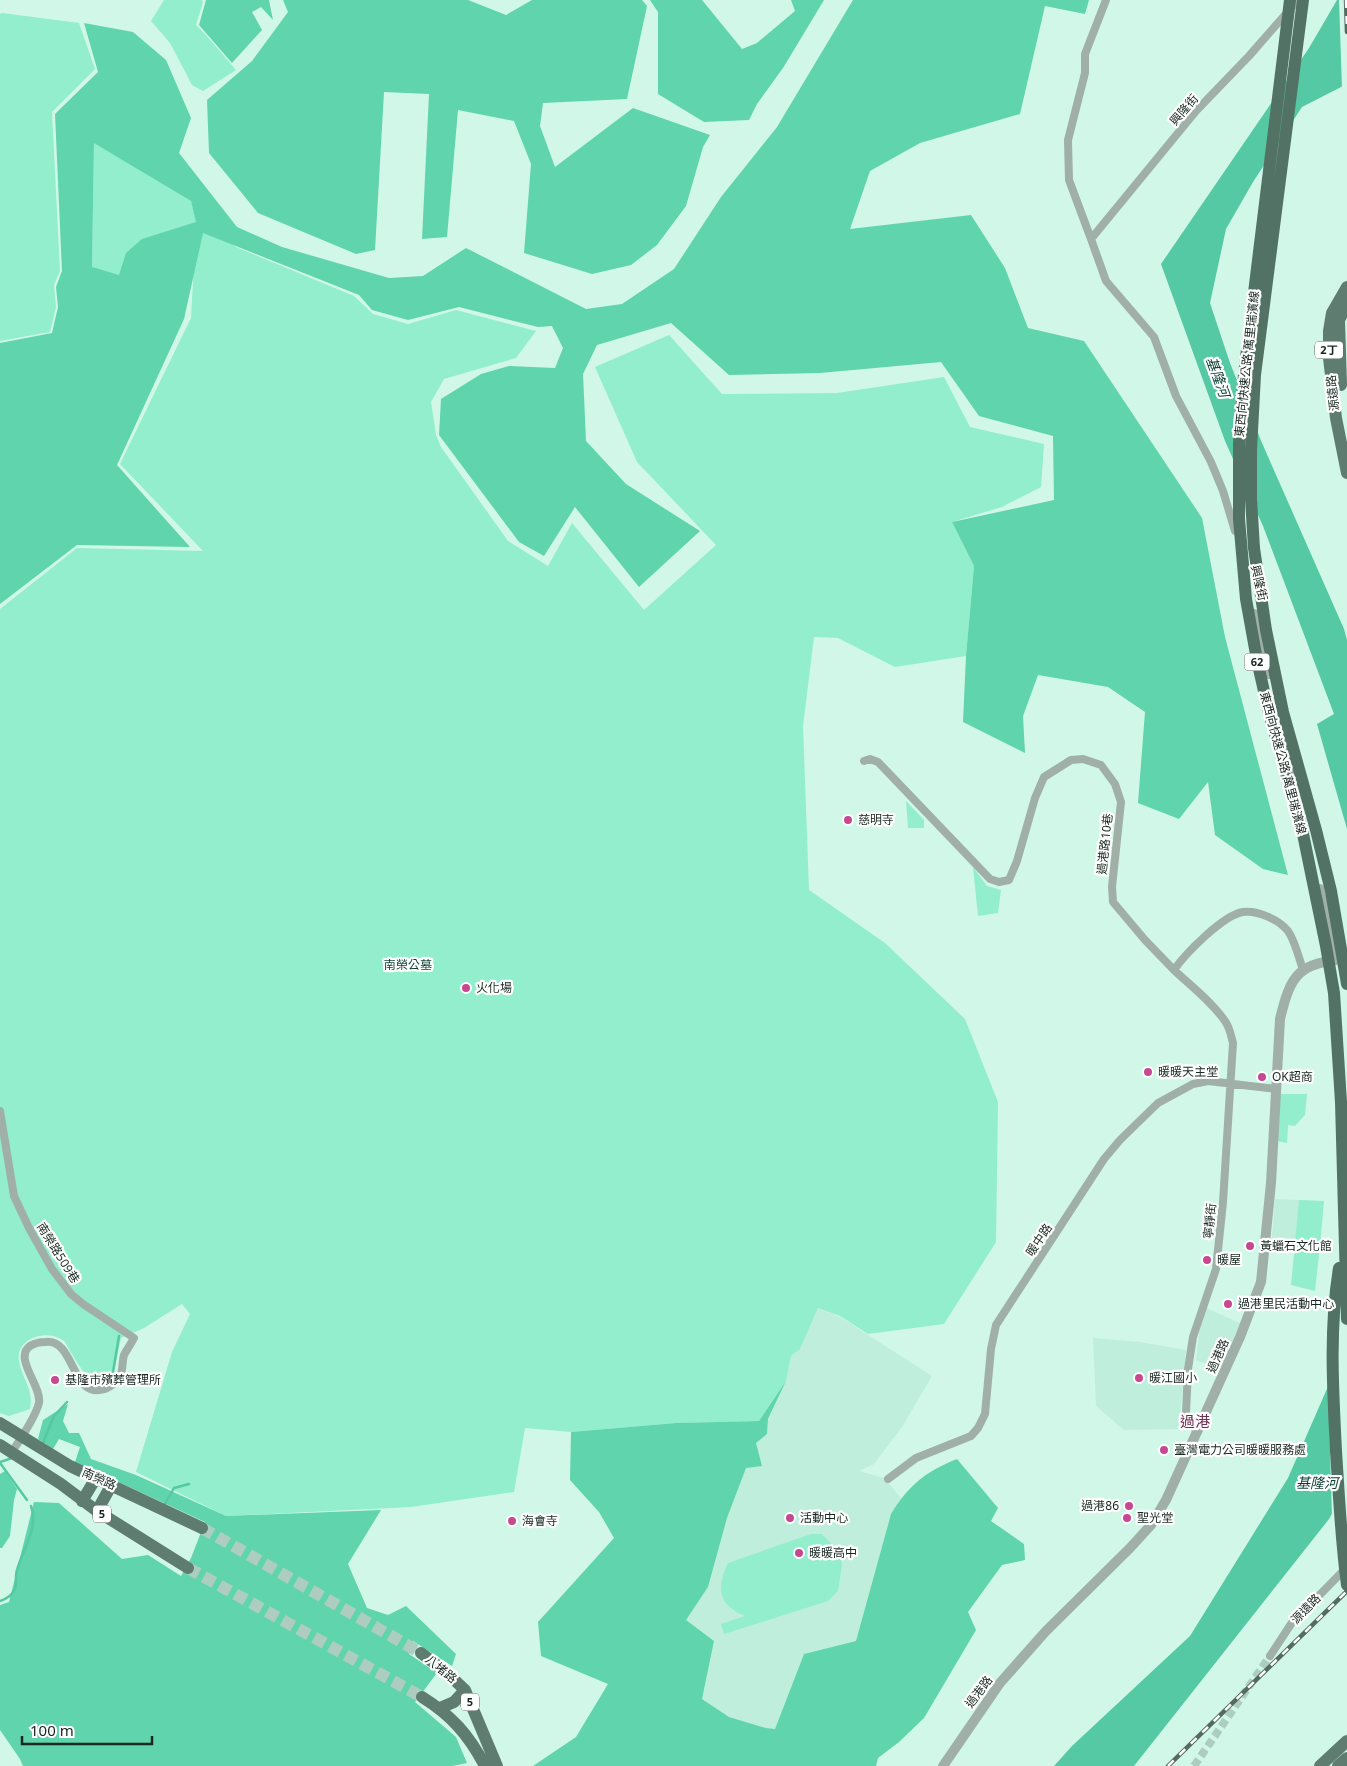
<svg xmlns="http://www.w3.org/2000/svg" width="1347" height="1766" viewBox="0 0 1347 1766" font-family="'Noto Sans','Noto Sans TC',sans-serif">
<rect width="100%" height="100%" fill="#d1f7e8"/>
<path fill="#bfeedc" d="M 1275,1199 L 1299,1200 L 1295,1250 L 1271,1249 Z
M 818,1308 L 840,1317 L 932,1376 L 902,1427 L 874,1464 L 859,1471 L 884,1478 L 901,1498 L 891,1514 L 856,1641 L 804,1654 L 775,1729 L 766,1728 L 729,1717 L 702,1699 L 714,1641 L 685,1620 L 708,1587 L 727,1518 L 755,1443 L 767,1434 L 768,1420 L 786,1381 L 791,1356 L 800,1349 Z
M 1206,1308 L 1240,1323 L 1222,1366 L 1196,1361 L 1200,1326 Z
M 1093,1338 L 1140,1342 L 1186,1350 L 1179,1429 L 1124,1430 L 1096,1406 Z"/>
<path fill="#92eecd" d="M 164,0 L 202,0 L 203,2 L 196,25 L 206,35 L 236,70 L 203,91 L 192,85 L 170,43 L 151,21 Z
M 2,13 L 79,23 L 95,69 L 52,112 L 60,271 L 54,285 L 56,307 L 50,332 L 0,341 L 0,14 Z
M 94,142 L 191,201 L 196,219 L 236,247 L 354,296 L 373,314 L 408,324 L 456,310 L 536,331 L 516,358 L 444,379 L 431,402 L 436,435 L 441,447 L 508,541 L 548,566 L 572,523 L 644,610 L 716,545 L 637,462 L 595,367 L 669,335 L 722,394 L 837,393 L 944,377 L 970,427 L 1044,444 L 1041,487 L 1002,507 L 952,522 L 974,566 L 966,656 L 895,667 L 838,638 L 814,637 L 803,726 L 809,890 L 885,943 L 965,1019 L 998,1102 L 996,1242 L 944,1324 L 868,1334 L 840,1316 L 818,1308 L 800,1349 L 791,1356 L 786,1381 L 759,1421 L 676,1423 L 571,1432 L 525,1428 L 514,1492 L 411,1507 L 226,1516 L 136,1472 L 172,1352 L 190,1314 L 182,1304 L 144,1328 L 121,1338 L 113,1376 L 92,1382 C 84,1374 78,1364 72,1354 C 69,1350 67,1344 64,1341 C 48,1328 15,1338 19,1361 C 22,1379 34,1389 30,1409 L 9,1416 L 0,1413 L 0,609 L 77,548 L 203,551 L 120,464 L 191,318 L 195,245 L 95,284 L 92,267 Z
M 906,801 L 924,820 L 924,828 L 908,828 Z
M 973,867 L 987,886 L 1001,890 L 998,913 L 978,916 Z
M 1279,1094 L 1307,1094 L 1305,1115 L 1295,1126 L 1288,1125 L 1287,1143 L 1277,1141 Z
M 1299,1200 L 1324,1201 L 1320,1246 L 1315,1291 L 1291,1285 Z
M 811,1534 L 822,1534 L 840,1553 L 842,1565 L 838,1591 L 828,1601 L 724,1634 L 721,1624 L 745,1616 C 718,1605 716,1588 728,1563 Z"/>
<path fill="#5fd4ad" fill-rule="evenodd" d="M 206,0 L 269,0 L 273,20 L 261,7 L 252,12 L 262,30 L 232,63 L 199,25 Z
M 283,0 L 468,0 L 506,15 L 532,0 L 642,0 L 647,6 L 627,99 L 543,103 L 540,126 L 555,167 L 633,108 L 710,135 L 703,147 L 686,206 L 657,245 L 631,265 L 592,274 L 524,253 L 531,164 L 514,121 L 458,110 L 447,237 L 422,239 L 429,94 L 384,92 L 375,250 L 356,254 L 258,213 L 209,153 L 207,100 L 252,61 L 288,12 Z
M 650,0 L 702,0 L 742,49 L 757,43 L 795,11 L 791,0 L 824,0 L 783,68 L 757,104 L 749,120 L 704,122 L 658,94 L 658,12 Z
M 853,0 L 1089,0 L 1085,14 L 1045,6 L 1020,114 L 920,143 L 870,171 L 850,229 L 971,215 L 1005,268 L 1028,328 L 1084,341 L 1202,518 L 1225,637 L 1288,875 L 1263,869 L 1215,835 L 1208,782 L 1179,819 L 1138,803 L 1145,712 L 1108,687 L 1038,675 L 1023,716 L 1025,753 L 963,722 L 966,656 L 974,566 L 952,522 L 1054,500 L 1053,436 L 979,416 L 941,362 L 820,373 L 729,375 L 671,323 L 597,345 L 583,374 L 586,441 L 626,484 L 700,531 L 639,587 L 575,507 L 544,556 L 519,542 L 439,435 L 441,399 L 481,374 L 509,366 L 555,368 L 563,348 L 552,326 L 538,327 L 459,307 L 408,320 L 372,310 L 359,295 L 203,233 L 184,319 L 117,465 L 190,547 L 77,545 L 0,604 L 0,343 L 52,333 L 58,307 L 56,287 L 62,271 L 55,114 L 98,72 L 84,23 L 133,32 L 166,60 L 191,118 L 179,153 L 237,227 L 282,247 L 389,278 L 423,276 L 466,248 L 586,309 L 622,304 L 674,269 L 721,197 L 777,127 ZM 94,143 L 191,201 L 196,222 L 142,239 L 126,253 L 119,275 L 92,267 Z
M 786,1381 L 768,1419 L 767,1434 L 756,1443 L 762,1466 L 746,1468 L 727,1518 L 708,1587 L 686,1620 L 714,1641 L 702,1699 L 729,1717 L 766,1728 L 775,1729 L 804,1654 L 856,1641 L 891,1514 C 908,1486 926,1471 957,1459 L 998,1508 L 991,1521 L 1024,1544 L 1025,1560 L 1002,1565 L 968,1612 L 976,1630 L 924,1718 L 899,1742 L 878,1758 L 876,1766 L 533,1766 L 576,1737 L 608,1684 L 541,1656 L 538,1622 L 614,1538 L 599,1512 L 570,1480 L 571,1432 L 676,1423 L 759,1421 Z
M 68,1404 L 63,1421 L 69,1433 L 79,1433 L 91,1459 L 136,1475 L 226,1516 L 381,1510 L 348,1564 L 367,1608 L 388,1615 L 406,1606 L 456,1654 L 452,1666 L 413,1641 L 409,1654 L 437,1673 L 415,1702 L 456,1737 L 467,1763 L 452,1766 L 23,1766 L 20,1759 L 0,1730 L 0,1605 L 9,1602 L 34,1502 L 59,1503 L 122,1559 L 148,1555 L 181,1576 L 191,1558 L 205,1522 L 75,1462 L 80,1447 L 59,1439 L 53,1449 L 38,1439 L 43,1420 Z
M 5,1471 L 17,1489 L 14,1500 L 10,1536 L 2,1548 L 0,1548 L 0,1474 Z"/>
<path fill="#54c9a3" d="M 1337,0 L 1347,0 L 1347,84 L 1302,107 L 1253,182 L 1226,229 L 1210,303 L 1230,363 L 1262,443 L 1344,629 L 1347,640 L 1347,829 L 1317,724 L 1334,714 L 1263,526 L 1225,441 L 1161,264 L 1309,48 Z
M 1347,1343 L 1347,1488 L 1329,1519 L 1134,1766 L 1054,1766 L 1072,1746 L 1190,1636 L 1288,1478 Z"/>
<path fill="#d1f7e8" d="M 1339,0 L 1347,0 L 1347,87 L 1342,89 Z
M 1347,1341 L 1347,1493 L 1332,1518 L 1328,1380 L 1345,1342 Z"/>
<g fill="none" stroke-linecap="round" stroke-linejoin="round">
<path stroke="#54c9a3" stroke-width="2.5" d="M 90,1382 L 109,1378 L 113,1372 L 119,1336
M 43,1443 L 54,1416 L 67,1402
M 0,1462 L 12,1458
M 0,1463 L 27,1500
M 165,1504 L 174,1488 L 189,1484
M 0,1601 C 6,1599 12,1596 15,1589 C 17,1583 15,1576 17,1570 C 23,1549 39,1527 31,1506"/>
<path stroke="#accdc0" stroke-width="8" stroke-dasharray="8 4" stroke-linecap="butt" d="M 1194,1766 L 1270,1656"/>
<path stroke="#accdc0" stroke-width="12" stroke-dasharray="12 6" stroke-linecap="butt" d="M 202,1528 L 421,1653
M 188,1568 L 422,1697"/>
<path stroke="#a0b0a9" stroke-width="8" d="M 1091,239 L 1069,180 L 1068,140 L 1085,73 L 1085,54 L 1106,0
M 1235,531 L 1223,491 L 1211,462 L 1176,396 L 1154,337 L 1106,281 L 1091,239 L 1196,111 L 1249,56 L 1298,0
M 1254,613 L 1269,675
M 1285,742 L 1295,782
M 864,761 L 870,759 L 878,762 L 990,879 L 999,882 L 1009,880 L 1017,861 L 1035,798 L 1044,777 L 1071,760 L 1083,759 L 1101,765 L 1115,784 L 1121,802 L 1112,887 L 1113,902 L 1145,940 L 1174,970 C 1185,954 1223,915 1243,912 C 1258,910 1279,920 1288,931 C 1295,941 1299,958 1303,970
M 1320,888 L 1337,954
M 1174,970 C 1191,986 1212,1002 1225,1021 C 1230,1028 1231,1036 1233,1043 L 1223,1202 L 1216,1269 L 1193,1337 L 1188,1369 L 1186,1413 L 1190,1423 L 1198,1432
M 0,1111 L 14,1196 L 29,1228 L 52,1269 L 71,1294 L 83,1304 L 134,1338 C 131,1344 127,1349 124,1355 C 122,1362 123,1371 120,1377 C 117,1382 110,1387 105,1389 C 70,1400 76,1338 45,1342 C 40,1342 35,1343 30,1346 C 13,1358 42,1386 39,1403 C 35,1418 20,1440 11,1453
M 888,1479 L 916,1458 L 971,1436 L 978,1428 L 985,1414 L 991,1349 L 996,1325 L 1104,1159 L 1120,1140 L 1158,1103 L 1193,1084 L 1208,1081 L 1277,1089
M 1270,1656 L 1291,1624 L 1345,1569"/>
<path stroke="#a0b0a9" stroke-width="10" d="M 943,1766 L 1000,1683 L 1046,1631 L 1130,1548 L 1151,1525 L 1166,1500 L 1240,1337 L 1261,1282 L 1271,1183 L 1280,1019 C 1291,973 1299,963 1347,959"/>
<path stroke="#5f7c70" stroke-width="12" d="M 1347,287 L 1332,313 L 1329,331 L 1329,358 L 1336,418 L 1347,473
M 1341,385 L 1339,320 L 1347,304
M 0,1423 L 70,1466 L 202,1528
M 0,1445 L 61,1484 L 97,1511 L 188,1568
M 82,1501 L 96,1478
M 97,1511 L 112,1484
M 421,1653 L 446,1672 L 465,1690 L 497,1766
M 422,1697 C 451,1715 469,1735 485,1766
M 440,1708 L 454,1702 L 465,1690
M 1320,1766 L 1347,1741
M 1338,1766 L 1347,1758"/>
<path stroke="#537266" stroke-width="12" d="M 1290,0 L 1244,374 L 1239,443 L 1239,519 L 1246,599 L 1257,660 L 1268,709 L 1302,829 L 1326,946 L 1334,993 L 1341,1102 L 1347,1319
M 1303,0 L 1255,375 L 1251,450 L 1251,499 L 1254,548 L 1266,630 L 1283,712 L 1316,830 L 1331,891 L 1347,984
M 1339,1268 C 1329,1329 1333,1391 1336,1451 C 1339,1496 1341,1541 1347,1585"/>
<defs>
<path id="rail" d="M 1346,0 L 1347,32
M 1168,1766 L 1347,1591"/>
</defs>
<use href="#rail" stroke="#546b62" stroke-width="4.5"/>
<use href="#rail" stroke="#fff" stroke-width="2.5" stroke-dasharray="8" stroke-linecap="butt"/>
</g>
<g fill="#c74791" stroke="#fff" stroke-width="2">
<circle cx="848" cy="820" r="5"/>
<circle cx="466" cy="988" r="5"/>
<circle cx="1148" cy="1072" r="5"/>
<circle cx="1262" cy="1077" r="5"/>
<circle cx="1250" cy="1246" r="5"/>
<circle cx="1207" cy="1260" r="5"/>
<circle cx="1228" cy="1304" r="5"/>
<circle cx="1139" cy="1378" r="5"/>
<circle cx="55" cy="1380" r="5"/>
<circle cx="1164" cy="1450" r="5"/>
<circle cx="1129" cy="1506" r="5"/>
<circle cx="790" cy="1518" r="5"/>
<circle cx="1127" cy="1518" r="5"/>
<circle cx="512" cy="1521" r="5"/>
<circle cx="799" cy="1553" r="5"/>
</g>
<g text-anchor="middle" stroke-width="4.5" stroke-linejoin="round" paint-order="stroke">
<g fill="#fff" stroke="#5d6864" stroke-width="1">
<rect x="1315" y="341.5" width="28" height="17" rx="4"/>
<rect x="1244.5" y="653.5" width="25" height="17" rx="4"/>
<rect x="93" y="1505.5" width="18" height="17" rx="4"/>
<rect x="461" y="1693.5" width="18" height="17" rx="4"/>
</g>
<g font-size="11" font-weight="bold" fill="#182721">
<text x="1329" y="354">2丁</text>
<text x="1257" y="666">62</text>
<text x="102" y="1518">5</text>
<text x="470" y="1706">5</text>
</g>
<g font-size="12" fill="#182721" stroke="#fff">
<text transform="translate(1184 110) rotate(-49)" y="4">興隆街</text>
<text transform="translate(1247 364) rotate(-84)" y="4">東西向快速公路 萬里瑞濱線</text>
<text transform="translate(1333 393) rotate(-96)" y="4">源遠路</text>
<text transform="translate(1259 583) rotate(77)" y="4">興隆街</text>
<text transform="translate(1283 763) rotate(75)" y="4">東西向快速公路 萬里瑞濱線</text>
<text transform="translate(1105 844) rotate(-84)" y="4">過港路10巷</text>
<text transform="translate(1210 1221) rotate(-84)" y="4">寧靜街</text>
<text transform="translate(1039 1240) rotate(-56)" y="4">暖中路</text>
<text transform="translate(58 1253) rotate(58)" y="4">南榮路509巷</text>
<text transform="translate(1218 1356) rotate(-66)" y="4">過港路</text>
<text transform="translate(99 1479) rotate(24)" y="4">南榮路</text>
<text transform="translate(1306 1609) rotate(-46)" y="4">源遠路</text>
<text transform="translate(441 1669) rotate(39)" y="4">八堵路</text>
<text transform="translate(979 1692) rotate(-53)" y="4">過港路</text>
</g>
<g font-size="12" fill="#182721" stroke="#fff" text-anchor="start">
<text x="858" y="824">慈明寺</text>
<text x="476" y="992">火化場</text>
<text x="1158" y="1076">暖暖天主堂</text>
<text x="1272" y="1081">OK超商</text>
<text x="1260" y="1250">黃蠟石文化館</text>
<text x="1217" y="1264">暖屋</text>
<text x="1238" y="1308">過港里民活動中心</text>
<text x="1149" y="1382">暖江國小</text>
<text x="65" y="1384">基隆市殯葬管理所</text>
<text x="1174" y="1454">臺灣電力公司暖暖服務處</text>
<text x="1119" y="1510" text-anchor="end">過港86</text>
<text x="800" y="1522">活動中心</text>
<text x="1137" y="1522">聖光堂</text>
<text x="522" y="1525">海會寺</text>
<text x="809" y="1557">暖暖高中</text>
</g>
<g font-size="12" fill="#0a3f2f" stroke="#fff">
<text x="408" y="969">南榮公墓</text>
</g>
<g font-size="14" font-style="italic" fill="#0a3f2f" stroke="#fff">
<text transform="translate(1218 377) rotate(70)" y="5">基隆河</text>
<text x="1317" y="1488">基隆河</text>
</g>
<g font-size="15" fill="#703053" stroke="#fff">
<text x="1195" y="1427">過港</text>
</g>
</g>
<path d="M22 1736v8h130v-8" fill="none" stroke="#182721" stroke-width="2.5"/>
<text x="30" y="1736" font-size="15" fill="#182721" stroke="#ffffff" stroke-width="4" paint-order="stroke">100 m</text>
</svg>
